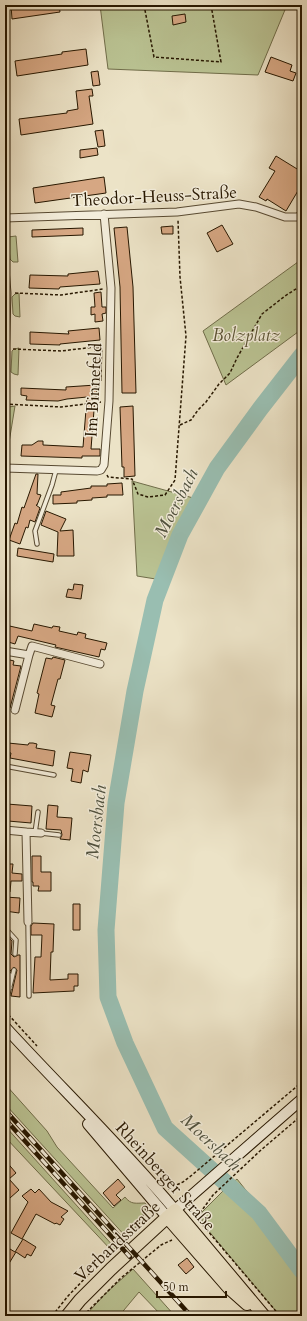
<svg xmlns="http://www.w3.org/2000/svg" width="307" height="1321" viewBox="0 0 307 1321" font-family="Cardo,serif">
<rect width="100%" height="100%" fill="#ece3c7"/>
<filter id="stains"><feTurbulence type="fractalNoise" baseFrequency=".005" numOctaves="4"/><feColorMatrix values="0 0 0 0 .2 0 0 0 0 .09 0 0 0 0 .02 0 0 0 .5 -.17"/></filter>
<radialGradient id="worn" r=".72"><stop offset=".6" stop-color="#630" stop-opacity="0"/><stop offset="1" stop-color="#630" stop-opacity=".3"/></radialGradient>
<path fill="#bac393" stroke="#706d4a" d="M 100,5 L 287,5 L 258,75 L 108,69 Z
M 16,236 L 18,262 L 13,262 L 10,259 L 8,237 Z
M 302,259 L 302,329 L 226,385 L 203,331 Z
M 19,293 L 20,317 L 15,316 L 13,314 L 12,297 L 15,294 Z
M 19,348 L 18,375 L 14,374 L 11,372 L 12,351 L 14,349 Z
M 15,406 L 6,461 L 5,460 C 5,448 2,415 9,407 Z
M 132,481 L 204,501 L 171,559 L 162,580 L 137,576 Z
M 5,1084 L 47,1131 L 57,1147 L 113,1208 L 125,1197 C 131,1205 136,1203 145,1203 L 147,1206 L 140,1221 L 127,1238 L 5,1104 Z
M 5,1126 L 115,1248 L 112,1251 L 5,1137 Z
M 237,1179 L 302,1261 L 302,1316 L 280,1316 L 202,1223 L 202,1212 L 223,1191 Z
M 133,1269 L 175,1316 L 162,1316 L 139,1292 L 119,1316 L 85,1316 L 106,1293 Z"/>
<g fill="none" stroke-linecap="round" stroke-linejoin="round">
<path stroke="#99beb1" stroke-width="17" d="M 302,355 L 260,409 L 217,468 L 180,535 L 155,600 L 135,691 L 116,803 L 106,930 L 108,997 L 125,1043 L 165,1128 L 259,1213 L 302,1271"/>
</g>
<path fill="#d6a783" stroke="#271700" d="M 11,5 L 59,5 L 60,12 L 12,19 Z
M 185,14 L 186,22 L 173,25 L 172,16 Z
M 86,49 L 88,65 L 17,76 L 15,61 L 62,54 L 62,52 Z
M 271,57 L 292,65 L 290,71 L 296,73 L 293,81 L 265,72 Z
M 98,71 L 100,85 L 93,86 L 91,72 Z
M 92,89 L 93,96 L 89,96 L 93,124 L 21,135 L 19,119 L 67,113 L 67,111 L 78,109 L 76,91 Z
M 103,130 L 105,146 L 98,147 L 95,131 Z
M 97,148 L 98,155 L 80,158 L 80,150 Z
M 276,156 L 302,172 L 302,184 L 286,211 L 267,199 L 266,201 L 259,197 L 275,171 L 269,168 Z
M 104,177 L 106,193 L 35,203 L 33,188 Z
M 222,225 L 233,244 L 217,252 L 207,233 Z
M 173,226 L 173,234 L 162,234 L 161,227 Z
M 127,227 L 133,287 L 136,393 L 122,393 L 120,287 L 114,228 Z
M 83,228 L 83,235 L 32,237 L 32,230 Z
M 98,271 L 100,284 L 60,287 L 59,289 L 29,288 L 30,275 L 68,276 L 68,274 Z
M 101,292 L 102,307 L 106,307 L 106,313 L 102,314 L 103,321 L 95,322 L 95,314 L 91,315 L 91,307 L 95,307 L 94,293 Z
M 99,328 L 100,340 L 60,344 L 60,345 L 30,344 L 30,332 L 69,334 L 68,331 Z
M 95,348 L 102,348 L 101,381 L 94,380 Z
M 96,385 L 97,396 L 95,397 L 91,449 L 100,449 L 100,456 L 82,456 L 82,458 L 21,456 L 22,445 L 32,445 L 38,441 L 43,441 L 43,445 L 83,447 L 87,397 L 67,399 L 58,401 L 26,400 L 27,396 L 21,395 L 21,388 L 66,390 L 66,387 Z
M 133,406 L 135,476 L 124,477 L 124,467 L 122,467 L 120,407 Z
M 36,474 L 38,474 L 37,494 L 41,495 L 37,505 L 36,505 L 40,508 L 35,522 L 30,520 L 28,528 L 26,527 L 20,544 L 9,540 L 15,523 L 17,524 L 22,507 L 24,508 Z
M 122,483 L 123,495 L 107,495 L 107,497 L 92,498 L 92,500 L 77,501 L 77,503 L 53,504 L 53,495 L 61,495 L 61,492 L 91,488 L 91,486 L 107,486 L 107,484 Z
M 46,511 L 66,519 L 60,531 L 73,530 L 74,556 L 57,556 L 58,532 L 41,525 Z
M 18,548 L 54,554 L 53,562 L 17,556 Z
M 74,584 L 83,585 L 81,599 L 66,597 L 68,589 L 73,590 Z
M 34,624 L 52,628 L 53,626 L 60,627 L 59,631 L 77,635 L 78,632 L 86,634 L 85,638 L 107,643 L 105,650 L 101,649 L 99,657 L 55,647 L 56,645 L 18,636 L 15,644 L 5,641 L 5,625 L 32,631 Z
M 53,657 L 65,660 L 60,679 L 58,679 L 51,705 L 55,706 L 52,717 L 35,713 L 39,694 L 37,693 L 46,658 L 52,659 Z
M 6,659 L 14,661 L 13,665 L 21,666 L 10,708 L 5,707 L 5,663 Z
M 8,743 L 28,745 L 29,743 L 33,743 L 37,744 L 36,748 L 55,751 L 53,766 L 10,758 L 11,753 L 6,752 Z
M 70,752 L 91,755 L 88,772 L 83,770 L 81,783 L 71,781 L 73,769 L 67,768 Z
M 7,804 L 32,806 L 31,823 L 8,821 L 8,815 L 6,815 Z
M 48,805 L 58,806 L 57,817 L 72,818 L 70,840 L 60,839 L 62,835 L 61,830 L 46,829 Z
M 32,856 L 41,856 L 41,872 L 51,872 L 51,891 L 38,891 L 39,886 L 33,886 L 33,882 L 32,882 Z
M 5,864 L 13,864 L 12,873 L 22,874 L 22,881 L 11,881 L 10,892 L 5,892 Z
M 5,897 L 20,898 L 19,913 L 5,911 Z
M 73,904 L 80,904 L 80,930 L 73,930 Z
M 33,923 L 54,924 L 53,952 L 51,952 L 50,980 L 68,979 L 68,974 L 78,974 L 78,986 L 74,986 L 74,991 L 33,993 L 35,957 L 41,957 L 42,935 L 31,935 L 31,926 Z
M 5,933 L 12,941 L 11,954 L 14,957 L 18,955 L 20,955 L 20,997 L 11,996 L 17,970 L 14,967 L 10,971 L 5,966 Z
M 5,1160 L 16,1173 L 9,1179 L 19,1190 L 10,1198 L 5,1192 Z
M 118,1179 L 125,1187 L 116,1195 L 121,1200 L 114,1206 L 103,1193 Z
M 31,1189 L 35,1193 L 39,1189 L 51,1202 L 68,1211 L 61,1217 L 64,1219 L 60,1225 L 56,1223 L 55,1224 L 36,1214 L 22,1239 L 11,1233 L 28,1202 L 22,1196 Z
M 23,1239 L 36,1247 L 31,1256 L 27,1254 L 25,1258 L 16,1252 L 5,1270 L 5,1246 L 15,1252 Z
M 187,1258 L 194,1267 L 186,1274 L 178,1265 Z"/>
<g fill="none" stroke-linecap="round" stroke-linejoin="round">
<defs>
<path id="lane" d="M 37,544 L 35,531 L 52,485 L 56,470
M 5,766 L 54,775
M 35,833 L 38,812
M 41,833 L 59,835
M 28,922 L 29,996
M 5,928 L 16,940 L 15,954
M 5,969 L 12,978
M 5,983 L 10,988
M 5,1005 L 14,970"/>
<path id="street" d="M 5,218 L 177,212 L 239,204 L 256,207 L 285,217 L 297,217 L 302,215
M 5,269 L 7,293 L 5,364
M 5,468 L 97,471 L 101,470 L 104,465 L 109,401 L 111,288 L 104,214
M 5,651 L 29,655 L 32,646 L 100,664
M 15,710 L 29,655
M 5,830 L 26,832 L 28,922
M 26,832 L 41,833"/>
<path id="secondary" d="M 5,1027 C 61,1088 121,1146 175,1210 L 302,1099
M 88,1124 L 167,1217"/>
<path id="primary" d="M 167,1217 L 229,1288 L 247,1304
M 67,1316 L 80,1300 L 111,1269 L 175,1210 L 264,1316"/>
</defs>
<use href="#lane" stroke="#584a32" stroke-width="5.5"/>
<use href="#street" stroke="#584a32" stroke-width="9"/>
<use href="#secondary" stroke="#271700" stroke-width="12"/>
<use href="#primary" stroke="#271700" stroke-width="14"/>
<path stroke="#271700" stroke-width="1.5" stroke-dasharray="3 2" stroke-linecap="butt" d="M 144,5 L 154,57 L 221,62 L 211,5
M 15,293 L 61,295 L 103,289
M 13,349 L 61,351 L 103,346
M 5,404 L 61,407 L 101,402
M 180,425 L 191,420 L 198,410 L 206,402 L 219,384 L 230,373 L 237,358 L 262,314 L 285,296 L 302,285
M 107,475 L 108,477 L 132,479 L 138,494 L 148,497 L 165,495 L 175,480 L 186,336 L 180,277 L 178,220
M 5,1011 L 37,1046
M 168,1189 L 183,1182 L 192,1175 L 302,1082
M 190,1210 L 280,1316
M 197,1217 L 213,1195 L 261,1150 L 302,1115
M 133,1233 L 142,1219 L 146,1209
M 52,1316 L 68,1296 L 92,1271
M 83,1316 L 121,1278 L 161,1245 L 172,1240"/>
<use href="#lane" stroke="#f3eddb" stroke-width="3.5"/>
<use href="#street" stroke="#f3eddb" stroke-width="7"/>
<use href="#secondary" stroke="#f3eddb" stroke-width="10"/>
<use href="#primary" stroke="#ece3c7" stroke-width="12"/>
<defs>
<path id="rail" d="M 5,1110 L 191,1316
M 5,1119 L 130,1257"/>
</defs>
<use href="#rail" stroke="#271700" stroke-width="4.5"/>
<use href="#rail" stroke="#f3eddb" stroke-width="3" stroke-dasharray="9" stroke-linecap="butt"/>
</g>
<g text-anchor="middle" stroke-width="3" stroke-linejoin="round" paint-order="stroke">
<g font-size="17" fill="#271700" stroke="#f3eddb">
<text transform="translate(154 196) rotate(-3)" y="6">Theodor-Heuss-Straße</text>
<text transform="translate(93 390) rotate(-87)" y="6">Im Binnefeld</text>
<text transform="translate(166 1176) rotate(48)" y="6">Rheinberger Straße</text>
<text transform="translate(117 1241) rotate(-43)" y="6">Verbandsstraße</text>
</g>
<g font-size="17" font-style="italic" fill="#5a5333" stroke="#f3eddb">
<text x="246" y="341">Bolzplatz</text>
</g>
<g font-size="18" font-style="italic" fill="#4f513e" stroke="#f3eddb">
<text transform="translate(176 503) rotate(-63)" y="6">Moersbach</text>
<text transform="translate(96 822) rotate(-84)" y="6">Moersbach</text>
<text transform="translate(211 1142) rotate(43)" y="6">Moersbach</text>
</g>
</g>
<rect width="307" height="1321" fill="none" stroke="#ece3c7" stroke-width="20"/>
<rect x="6" y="6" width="295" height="1309" fill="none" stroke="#271700" stroke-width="2"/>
<rect x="10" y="10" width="287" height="1301" fill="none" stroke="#271700"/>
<path d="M157 1291v6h69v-6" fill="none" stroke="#271700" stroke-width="2"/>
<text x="163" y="1291" font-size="12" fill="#271700" stroke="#f3eddb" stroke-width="3" paint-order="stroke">50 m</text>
<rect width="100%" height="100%" filter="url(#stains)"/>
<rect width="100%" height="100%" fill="url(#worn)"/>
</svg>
